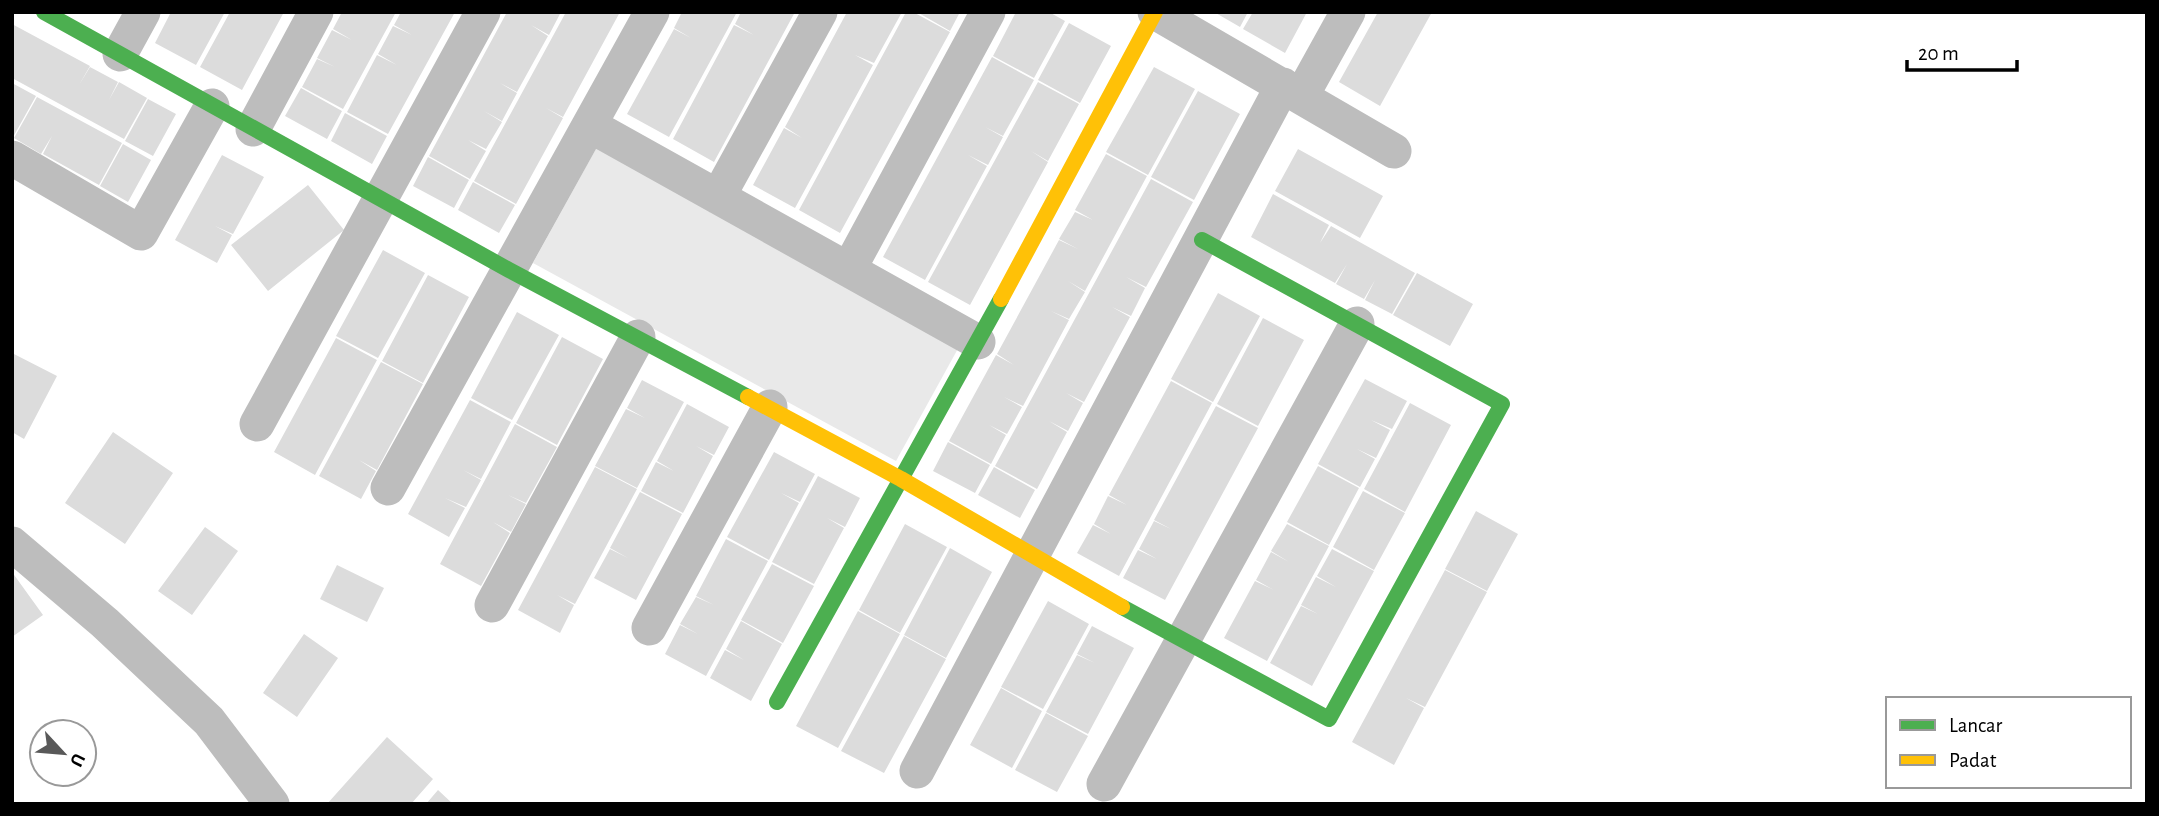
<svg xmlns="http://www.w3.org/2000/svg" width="2159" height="816" viewBox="0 0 2159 816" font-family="'Alegreya Sans',sans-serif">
<rect width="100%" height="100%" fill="#fff"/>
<path fill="#e9e9e9" d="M 597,147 L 960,345 L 896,461 L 533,263 Z"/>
<path fill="#dcdcdc" d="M 171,12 L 225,12 L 196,65 L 155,43 Z
M 230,12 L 284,12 L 242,90 L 200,67 Z
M 342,12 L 396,12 L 343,109 L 302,87 L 317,59 L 335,67 L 317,58 L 332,30 L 352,40 L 333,29 Z
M 401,12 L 455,12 L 388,134 L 347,112 L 377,55 L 397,65 L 378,54 L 393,26 L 412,35 L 394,25 Z
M 507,12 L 561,12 L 549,35 L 531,25 L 548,36 L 517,92 L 500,83 L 517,93 L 502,121 L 484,111 L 502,122 L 486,149 L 468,140 L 486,151 L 470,179 L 429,156 Z
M 566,12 L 620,12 L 563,117 L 546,108 L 563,118 L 516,204 L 474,181 Z
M 682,12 L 737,12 L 669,137 L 627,114 L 674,29 L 691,38 L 674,28 Z
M 741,12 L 795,12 L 714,162 L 673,139 L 734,25 L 754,35 L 735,24 Z
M 847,12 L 902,12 L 874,63 L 855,55 L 873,65 L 795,208 L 753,185 L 784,128 L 802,138 L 785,127 Z
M 906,12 L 913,12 L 950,32 L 840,233 L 799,210 Z
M 917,12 L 960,12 L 950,31 Z
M 1016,12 L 1049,12 L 1065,21 L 1034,78 L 993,56 Z
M 1214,12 L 1248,12 L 1240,27 Z
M 1253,12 L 1307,12 L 1285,53 L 1243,29 Z
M 1378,12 L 1432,12 L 1380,106 L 1339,82 Z
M 1069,23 L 1111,46 L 1080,103 L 1038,80 Z
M 12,24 L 90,66 L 79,85 L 90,67 L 118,82 L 109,100 L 119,82 L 147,98 L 124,139 L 12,78 Z
M 992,57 L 1034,80 L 1003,136 L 985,127 L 1003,137 L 988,165 L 968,155 L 987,166 L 925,280 L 883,257 Z
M 1154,67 L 1195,89 L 1148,175 L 1106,152 Z
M 1038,82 L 1079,104 L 1048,161 L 1031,151 L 1048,162 L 970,305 L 928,282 Z
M 12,83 L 36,96 L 12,139 Z
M 301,88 L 342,111 L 327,139 L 285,116 Z
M 1198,91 L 1240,114 L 1194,200 L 1151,177 Z
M 37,97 L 122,143 L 99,185 L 43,154 L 52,136 L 41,154 L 14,138 Z
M 148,99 L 176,114 L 153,156 L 125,141 Z
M 345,113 L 387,136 L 372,164 L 331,141 Z
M 123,144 L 151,160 L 128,202 L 100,186 Z
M 1298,149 L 1383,196 L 1360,238 L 1275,191 Z
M 1106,154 L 1147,176 L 1085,291 L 1068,281 L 1085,292 L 1069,319 L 1051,311 L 1069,320 L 1023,406 L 1004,397 L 1022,407 L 1007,434 L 989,425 L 1006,435 L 991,464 L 949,441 L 996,355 L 1014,365 L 997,354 L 1059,240 L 1078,249 L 1059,239 L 1075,212 L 1093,220 L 1075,210 Z
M 222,155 L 264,177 L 233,234 L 215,226 L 232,235 L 217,263 L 175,240 Z
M 428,157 L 469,180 L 454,208 L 413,186 Z
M 1151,179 L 1193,202 L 1146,287 L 1126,277 L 1145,288 L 1131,316 L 1112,307 L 1130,317 L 1084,402 L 1066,393 L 1083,403 L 1068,431 L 1049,421 L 1067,432 L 1037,489 L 995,466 Z
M 473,182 L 515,205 L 499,233 L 458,210 Z
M 308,185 L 344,230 L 268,291 L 231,245 Z
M 1273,194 L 1329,225 L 1320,243 L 1331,226 L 1415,273 L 1392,314 L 1365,300 L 1375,280 L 1364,299 L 1336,284 L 1347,264 L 1335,283 L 1251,237 Z
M 383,250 L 425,273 L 378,358 L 336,336 Z
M 1417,273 L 1473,304 L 1450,346 L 1393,315 Z
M 428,275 L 469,297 L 423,383 L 382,361 Z
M 1218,293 L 1260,316 L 1213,402 L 1171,379 Z
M 517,312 L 559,335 L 512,420 L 471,398 Z
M 1263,318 L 1304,340 L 1258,426 L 1217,404 Z
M 562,337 L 603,359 L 557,445 L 516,423 Z
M 336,338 L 377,360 L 315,475 L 274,452 Z
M 12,353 L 57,376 L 24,439 L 12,432 Z
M 381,362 L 423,384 L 377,470 L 359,460 L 376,471 L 361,499 L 319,476 Z
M 1365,379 L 1407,401 L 1392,429 L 1371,420 L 1390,430 L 1376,458 L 1357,449 L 1375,459 L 1360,487 L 1318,464 Z
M 642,380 L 684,402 L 637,488 L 595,466 L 626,409 L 645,418 L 627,408 Z
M 1171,381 L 1212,403 L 1119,576 L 1077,553 L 1093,525 L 1111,534 L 1094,524 L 1108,496 L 1127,505 L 1109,495 Z
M 470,400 L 511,422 L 481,479 L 463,470 L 481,480 L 466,507 L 445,498 L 465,508 L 449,537 L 408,514 Z
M 1410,403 L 1451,425 L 1405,512 L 1364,489 Z
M 687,404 L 729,427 L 714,455 L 696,446 L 713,456 L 683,513 L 641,491 L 656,462 L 674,471 L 657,461 Z
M 1216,406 L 1258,428 L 1165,600 L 1123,578 L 1138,550 L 1157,559 L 1139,549 L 1154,521 L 1171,529 L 1154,520 Z
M 515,424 L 557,447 L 526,503 L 508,495 L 526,504 L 511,532 L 493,522 L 510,533 L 481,586 L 440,564 Z
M 113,432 L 173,473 L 125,544 L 65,503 Z
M 948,442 L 990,465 L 975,493 L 933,471 Z
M 774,452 L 815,474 L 800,502 L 781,493 L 799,503 L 769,560 L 727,537 Z
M 1318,466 L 1359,488 L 1329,545 L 1287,522 Z
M 595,467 L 637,489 L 575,604 L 557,595 L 574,605 L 560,633 L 518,610 Z
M 994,467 L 1035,490 L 1020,518 L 978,495 Z
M 818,476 L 860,498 L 845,527 L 827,518 L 844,528 L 814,584 L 772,562 Z
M 1363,491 L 1405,513 L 1374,570 L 1333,547 Z
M 640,492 L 682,514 L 636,600 L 594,578 L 610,549 L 628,558 L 610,548 Z
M 1476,511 L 1518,534 L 1487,591 L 1445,569 Z
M 905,524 L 947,547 L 900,633 L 859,610 Z
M 1287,524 L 1329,546 L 1267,661 L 1224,638 L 1255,581 L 1274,590 L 1256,580 L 1271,552 L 1289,562 L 1271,551 Z
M 205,527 L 238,551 L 192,615 L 158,591 Z
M 726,539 L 768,561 L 706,676 L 665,654 L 680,625 L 698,634 L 680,624 L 696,597 L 714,605 L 696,596 Z
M 950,548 L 992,572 L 946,658 L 904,635 Z
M 1332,549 L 1374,571 L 1312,686 L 1270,663 L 1301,606 L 1318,614 L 1301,605 L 1316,577 L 1336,587 L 1317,576 Z
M 772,564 L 814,586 L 783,643 L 741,620 Z
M 337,565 L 384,588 L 367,622 L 320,599 Z
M 1445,570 L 1487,592 L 1425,707 L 1406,698 L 1424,708 L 1394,765 L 1352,742 Z
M 12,572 L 43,615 L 12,637 Z
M 1048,601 L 1089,624 L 1043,709 L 1001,687 Z
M 858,611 L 900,634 L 838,748 L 796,726 Z
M 741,621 L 782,644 L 751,701 L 710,678 L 725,650 L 744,660 L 726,649 Z
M 1092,626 L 1134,648 L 1088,734 L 1046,712 L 1077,655 L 1095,663 L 1077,654 Z
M 304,634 L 338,658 L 297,717 L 263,693 Z
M 904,636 L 946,659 L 884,773 L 841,751 Z
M 1001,688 L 1042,711 L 1012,768 L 970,745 Z
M 1046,713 L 1088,736 L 1057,792 L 1015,770 Z
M 387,737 L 433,779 L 411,804 L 327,804 Z
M 438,790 L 453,804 L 426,804 Z"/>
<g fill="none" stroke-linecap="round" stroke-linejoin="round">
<path stroke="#bdbdbd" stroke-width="35" d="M 1155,12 L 1394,151
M 120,54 L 143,12
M 1302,95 L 1348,12
M 591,126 L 978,342
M 253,129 L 316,12
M 12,158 L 141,233 L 212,106
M 718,197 L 820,12
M 849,269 L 988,12
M 257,424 L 483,12
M 388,488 L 652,12
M 12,544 L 105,623 L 209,721 L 272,804
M 492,605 L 638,337
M 649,628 L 770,407
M 917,771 L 1283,85
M 1104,784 L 1357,324"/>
<path stroke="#4caf50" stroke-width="16" d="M 44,12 L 509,270 L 748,397
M 1122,607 L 1329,719 L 1502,404 L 1202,240
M 777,702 L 1001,299"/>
<path stroke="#ffc107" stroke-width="16" d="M 1001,299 L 1155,12
M 748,397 L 901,479 L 1122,607"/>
</g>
<rect width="2159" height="816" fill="none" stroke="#000000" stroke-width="28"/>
<rect x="1886" y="697" width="245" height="91" fill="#ffffff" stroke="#999999" stroke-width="2"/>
<rect x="1900" y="720" width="35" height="10" fill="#4caf50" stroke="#999999" stroke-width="2"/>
<text x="1949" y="732" font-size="21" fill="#000000">Lancar</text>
<rect x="1900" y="755" width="35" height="10" fill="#ffc107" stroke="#999999" stroke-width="2"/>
<text x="1949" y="767" font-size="21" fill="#000000">Padat</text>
<g transform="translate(63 753) rotate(116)"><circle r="33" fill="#ffffff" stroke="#999999" stroke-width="2"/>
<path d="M0-5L12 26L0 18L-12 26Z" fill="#595959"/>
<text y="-10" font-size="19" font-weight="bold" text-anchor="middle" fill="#000000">U</text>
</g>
<path d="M1907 60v10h110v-10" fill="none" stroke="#000000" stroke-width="3.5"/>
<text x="1918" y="60" font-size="21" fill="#000000" stroke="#ffffff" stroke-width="5" paint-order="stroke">20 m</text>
</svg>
